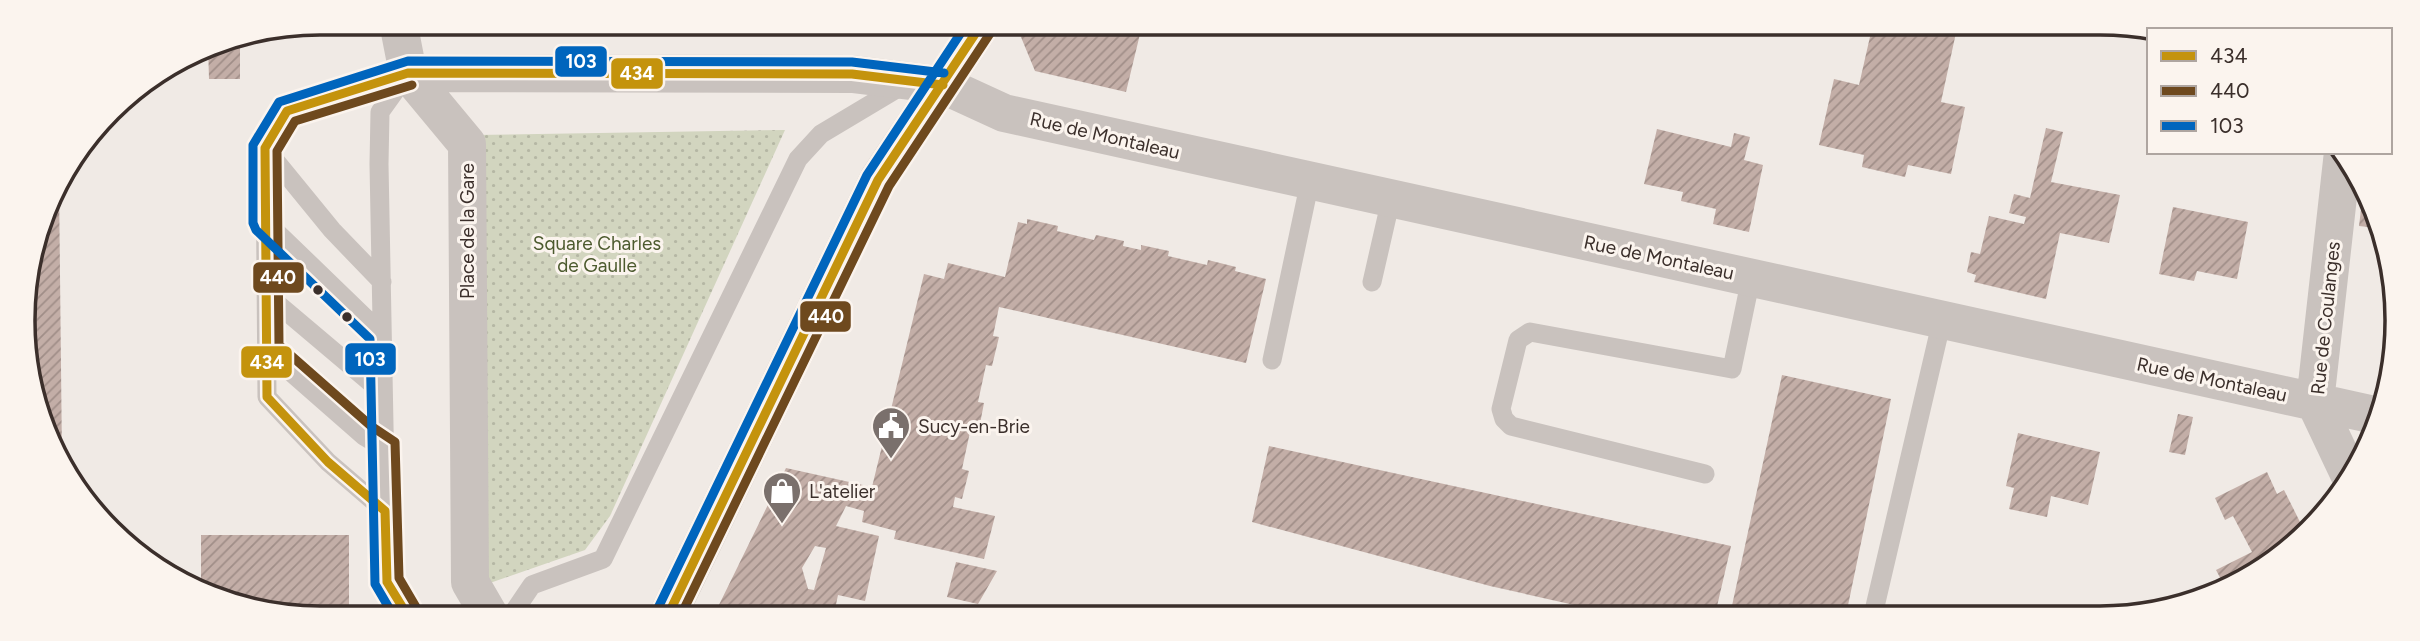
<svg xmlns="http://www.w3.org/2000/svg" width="2420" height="641" viewBox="0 0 2420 641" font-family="Figtree,sans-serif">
<defs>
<pattern id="park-dots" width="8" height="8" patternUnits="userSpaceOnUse" patternTransform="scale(1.75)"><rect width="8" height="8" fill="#d2d5bf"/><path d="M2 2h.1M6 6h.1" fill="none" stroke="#b5b7a4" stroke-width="1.8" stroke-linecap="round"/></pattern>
<pattern id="building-hatch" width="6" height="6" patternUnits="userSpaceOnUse" patternTransform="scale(1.75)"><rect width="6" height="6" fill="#c3aea7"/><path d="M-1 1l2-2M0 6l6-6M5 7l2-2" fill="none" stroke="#a08e88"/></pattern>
</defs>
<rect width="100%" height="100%" fill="#f0eae5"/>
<path fill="url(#park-dots)" d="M 785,130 L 610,516 L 585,550 L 487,584 L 474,135 Z"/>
<path fill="url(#building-hatch)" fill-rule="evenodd" d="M 446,23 L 494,23 L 494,26 L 450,26 Z
M 1016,25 L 1127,25 L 1140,34 L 1126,92 L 1035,71 Z
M 1872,28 L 1957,28 L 1941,102 L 1965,107 L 1951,174 L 1908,165 L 1905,177 L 1862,167 L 1864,155 L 1819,145 L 1834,79 L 1859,85 Z
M 2095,28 L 2130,28 L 2128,36 Z
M 240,39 L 240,79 L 209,79 L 208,45 Z
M 2046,128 L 2063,132 L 2051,182 L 2120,195 L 2109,243 L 2060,233 L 2046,299 L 1974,282 L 1976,275 L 1967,272 L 1971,252 L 1980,254 L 1989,216 L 2024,224 L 2026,217 L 2009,213 L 2014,194 L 2030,198 Z
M 1657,129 L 1731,147 L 1734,133 L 1750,137 L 1744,160 L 1763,165 L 1749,232 L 1713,224 L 1716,209 L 1681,201 L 1683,192 L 1644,184 Z
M 59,182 L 62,458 L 33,398 L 23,301 L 54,188 Z
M 2363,193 L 2372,216 L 2377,228 L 2359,226 Z
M 2173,207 L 2248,222 L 2237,279 L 2197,271 L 2194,281 L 2159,274 Z
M 1027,219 L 1058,226 L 1057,231 L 1094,240 L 1096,235 L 1124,241 L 1123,246 L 1141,250 L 1141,245 L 1169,251 L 1168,256 L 1207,265 L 1208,260 L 1236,267 L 1235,271 L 1266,279 L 1246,363 L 999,307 L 993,336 L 999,337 L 992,366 L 986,365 L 978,402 L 984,403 L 978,434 L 970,432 L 962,469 L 969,471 L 962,499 L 955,497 L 953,507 L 995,516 L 984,559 L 894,539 L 896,531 L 862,522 L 864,511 L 846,506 L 836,526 L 879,536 L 865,601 L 838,595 L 834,614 L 796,607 L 793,613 L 715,613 L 786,468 L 872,487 L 924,274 L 944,279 L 948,263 L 1005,277 L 1018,222 L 1027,224 ZM 815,546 L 826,548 L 814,590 L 808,589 L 802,568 Z
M 1782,375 L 1891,399 L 1846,615 L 1730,615 Z
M 2178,414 L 2193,417 L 2185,455 L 2169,452 Z
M 2018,433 L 2100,452 L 2088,505 L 2051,496 L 2047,517 L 2009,509 L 2014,488 L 2006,486 Z
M 1269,446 L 1731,546 L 1715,615 L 1619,615 L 1490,586 L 1252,522 Z
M 2267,472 L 2277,494 L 2284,490 L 2306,534 L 2226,589 L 2216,570 L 2252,552 L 2233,516 L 2225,520 L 2215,498 Z
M 201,535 L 349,535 L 349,613 L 263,613 L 201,587 Z
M 956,562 L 997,571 L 978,604 L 947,597 Z"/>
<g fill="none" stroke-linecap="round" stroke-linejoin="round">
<path stroke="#c9c2be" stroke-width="19" d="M 265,148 L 332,230 L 382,282
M 265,221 L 382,334
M 1372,282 L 1391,199
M 267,295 L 383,393
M 267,351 L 364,436 L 384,448
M 1272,360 L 1310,181
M 1705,474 L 1511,426 L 1504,419 L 1501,409 L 1518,340 L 1530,332 L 1732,369 L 1751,278
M 385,511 L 328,462 L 267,397 L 265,148 L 287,111 L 408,73
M 406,613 L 387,582 L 379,164 L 380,112 L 408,73
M 513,613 L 532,585 L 603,559 L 798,159 L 821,134 L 903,85
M 1873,615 L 1942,320"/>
<path stroke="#c9c2be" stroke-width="38" d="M 400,23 L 400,32 L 408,73 L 467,144 L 470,582 L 488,613
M 408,73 L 852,74 L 943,85 L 1004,113 L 2379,416
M 2343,152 L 2315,402 L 2350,476"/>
<path stroke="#c9c2be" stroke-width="38" d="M 669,613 L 878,180 L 981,25"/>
<defs>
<path id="bus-1" d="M 406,613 L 387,582 L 385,511 L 328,462 L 267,397 L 265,148 L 287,111 L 408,73 L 852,74 L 943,85
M 669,613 L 878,180 L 981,25"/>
<path id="bus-2" d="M 412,85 L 295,121 L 277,151 L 279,345 L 371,426 L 395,442 L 399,578 L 416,607
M 682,613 L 889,186 L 991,32"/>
<path id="bus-3" d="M 658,608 L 867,175 L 966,25
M 392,613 L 375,584 L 370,339 L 256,230 L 253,223 L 253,145 L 279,102 L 408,61 L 852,62 L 944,73"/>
</defs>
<use href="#bus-1" stroke="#fbf4ee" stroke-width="14"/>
<use href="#bus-2" stroke="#fbf4ee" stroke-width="14"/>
<use href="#bus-3" stroke="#fbf4ee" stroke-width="14"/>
<use href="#bus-1" stroke="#c4930d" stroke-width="9"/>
<use href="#bus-2" stroke="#6e491e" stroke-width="9"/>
<use href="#bus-3" stroke="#0065bd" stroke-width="9"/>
</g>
<defs>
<symbol id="civic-pin" viewBox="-11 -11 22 30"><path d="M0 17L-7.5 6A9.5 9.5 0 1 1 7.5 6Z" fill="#7a706c" stroke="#fbf4ee"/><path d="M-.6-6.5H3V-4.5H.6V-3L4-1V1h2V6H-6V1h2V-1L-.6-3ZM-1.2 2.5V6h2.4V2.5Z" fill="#fff"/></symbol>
<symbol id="shop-pin" viewBox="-11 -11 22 30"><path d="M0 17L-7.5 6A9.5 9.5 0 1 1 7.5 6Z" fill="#7a706c" stroke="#fbf4ee"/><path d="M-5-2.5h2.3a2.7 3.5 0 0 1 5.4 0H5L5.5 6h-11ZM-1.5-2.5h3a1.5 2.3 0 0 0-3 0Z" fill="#fff"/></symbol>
</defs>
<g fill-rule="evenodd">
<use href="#civic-pin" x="869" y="404" width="44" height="60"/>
<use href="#shop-pin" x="760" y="469" width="44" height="60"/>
</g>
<g fill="#3b2f2b" stroke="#fbf4ee" stroke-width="2.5">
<circle cx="318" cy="290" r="6"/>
<circle cx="347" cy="317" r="6"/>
</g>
<g text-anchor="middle" stroke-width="6" stroke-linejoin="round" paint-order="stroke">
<g font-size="19" fill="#3b2f2b" stroke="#fbf4ee">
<text transform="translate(1105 135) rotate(13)" y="7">Rue de Montaleau</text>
<text transform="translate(467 231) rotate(-90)" y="7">Place de la Gare</text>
<text transform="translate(1659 257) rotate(12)" y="7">Rue de Montaleau</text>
<text transform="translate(2325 318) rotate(-84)" y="7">Rue de Coulanges</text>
<text transform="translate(2212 379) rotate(12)" y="7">Rue de Montaleau</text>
</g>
<g font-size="19" fill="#4c5a2e" stroke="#fbf4ee">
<text x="597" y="250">Square Charles<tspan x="597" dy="22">de Gaulle</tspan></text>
</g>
<g font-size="19" fill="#3b2f2b" stroke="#fbf4ee" text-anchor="start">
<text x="918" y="433">Sucy-en-Brie</text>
<text x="809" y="498">L'atelier</text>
</g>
</g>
<path d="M0 0H2420V641H0ZM320 35H2100A285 285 0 0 1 2385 320V321A285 285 0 0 1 2100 606H320A285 285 0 0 1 35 321V320A285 285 0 0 1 320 35Z" fill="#fbf4ee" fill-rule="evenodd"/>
<path fill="none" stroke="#3b2f2b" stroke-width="3.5" d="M320 35H2100A285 285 0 0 1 2385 320V321A285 285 0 0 1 2100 606H320A285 285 0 0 1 35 321V320A285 285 0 0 1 320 35Z"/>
<g stroke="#fbf4ee" stroke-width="2.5">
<rect x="554" y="45" width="54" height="33" rx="7" fill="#0065bd"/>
<rect x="610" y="57" width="54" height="33" rx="7" fill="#c4930d"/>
<rect x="252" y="261" width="53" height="33" rx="7" fill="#6e491e"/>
<rect x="799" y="300" width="53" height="33" rx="7" fill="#6e491e"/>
<rect x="344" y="342" width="53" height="34" rx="7" fill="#0065bd"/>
<rect x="240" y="345" width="53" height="34" rx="7" fill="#c4930d"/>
</g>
<g font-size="19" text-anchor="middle" font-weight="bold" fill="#fff">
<text x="581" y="68">103</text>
<text x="637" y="80">434</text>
<text x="278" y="284">440</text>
<text x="826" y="323">440</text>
<text x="370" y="366">103</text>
<text x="267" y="369">434</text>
</g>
<rect x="2147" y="28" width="245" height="126" fill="#fbf4ee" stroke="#aea5a0" stroke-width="2"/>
<rect x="2161" y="51" width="35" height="10" fill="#c4930d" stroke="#aea5a0" stroke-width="2"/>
<text x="2210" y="63" font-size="21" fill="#3b2f2b">434</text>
<rect x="2161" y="86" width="35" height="10" fill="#6e491e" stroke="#aea5a0" stroke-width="2"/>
<text x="2210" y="98" font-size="21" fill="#3b2f2b">440</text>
<rect x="2161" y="121" width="35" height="10" fill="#0065bd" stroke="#aea5a0" stroke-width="2"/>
<text x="2210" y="133" font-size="21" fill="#3b2f2b">103</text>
</svg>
